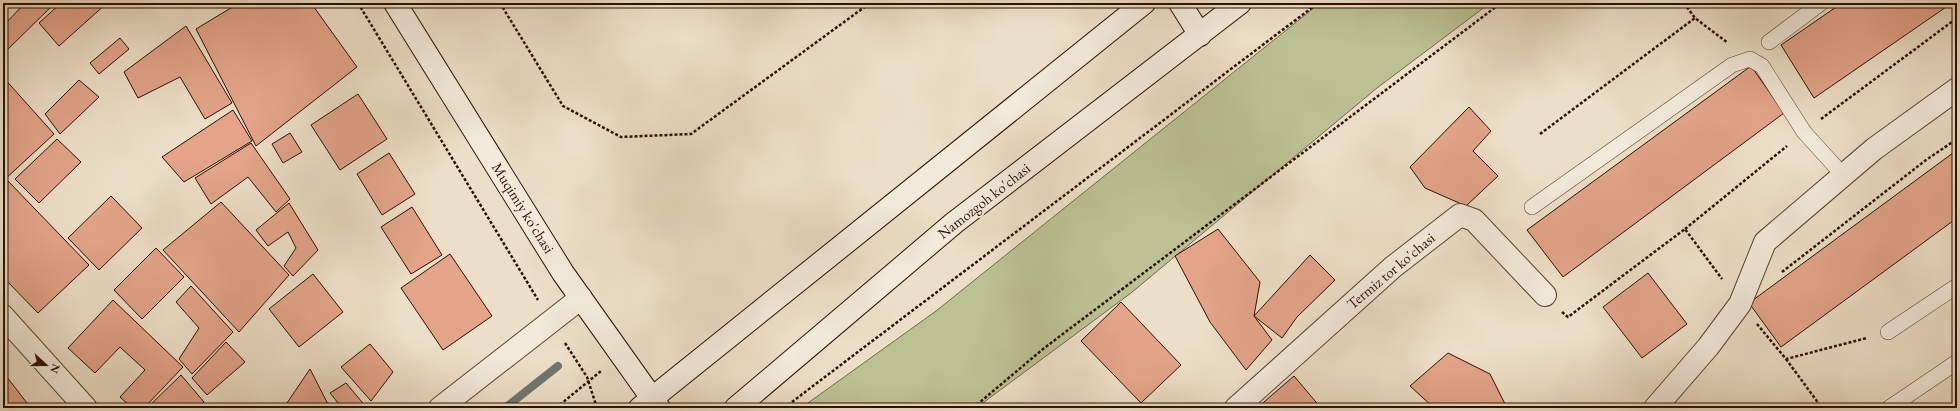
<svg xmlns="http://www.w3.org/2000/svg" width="1960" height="411" viewBox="0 0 1960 411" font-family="'EB Garamond',serif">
<rect width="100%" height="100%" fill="#ecdfc7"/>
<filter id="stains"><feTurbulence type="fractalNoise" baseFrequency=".005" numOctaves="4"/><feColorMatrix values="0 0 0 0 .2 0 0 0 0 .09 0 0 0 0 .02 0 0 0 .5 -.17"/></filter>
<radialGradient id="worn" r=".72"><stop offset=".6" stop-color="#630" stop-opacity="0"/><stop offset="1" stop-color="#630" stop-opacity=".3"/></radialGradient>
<path fill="#bbc193" stroke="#73684a" d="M 1320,3 L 1490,3 L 1377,88 L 1131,293 L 976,408 L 801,408 L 936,311 Z"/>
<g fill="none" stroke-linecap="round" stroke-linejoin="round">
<path stroke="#6e7771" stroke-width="8" d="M 505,408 L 558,366"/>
</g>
<path fill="#e3a48a" stroke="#2b1000" d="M 25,3 L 55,3 L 3,54 L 3,26 Z
M 61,3 L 107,3 L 59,46 L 39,23 Z
M 239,3 L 311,3 L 357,67 L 256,146 L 196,29 Z
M 1842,3 L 1952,3 L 1814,98 L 1781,45 Z
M 186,26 L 232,103 L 205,119 L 180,77 L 138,98 L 124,72 Z
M 120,38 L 129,49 L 99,74 L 90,63 Z
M 1751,66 L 1784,113 L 1563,277 L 1527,230 Z
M 3,77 L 54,134 L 3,181 Z
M 79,80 L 99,97 L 60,134 L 45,114 Z
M 358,94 L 387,139 L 340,170 L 311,125 Z
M 1469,107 L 1491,131 L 1473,151 L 1498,176 L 1466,206 L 1425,188 L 1410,167 Z
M 233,110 L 252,141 L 184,182 L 162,157 Z
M 290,133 L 302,152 L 283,163 L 272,144 Z
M 57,139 L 81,162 L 39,203 L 15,179 Z
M 251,143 L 290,199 L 276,212 L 248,177 L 211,204 L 195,178 Z
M 1957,150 L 1957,218 L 1781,347 L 1749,303 Z
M 389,153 L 415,194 L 382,215 L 357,174 Z
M 7,180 L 89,265 L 38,313 L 3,277 L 3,184 Z
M 111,196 L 142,228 L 99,270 L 68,238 Z
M 221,202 L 289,275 L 239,332 L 163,250 Z
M 289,203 L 318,250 L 293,276 L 284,266 L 296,248 L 288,232 L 268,246 L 256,230 Z
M 412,207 L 442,255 L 411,274 L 381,227 Z
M 1218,229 L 1260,282 L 1254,316 L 1272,340 L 1246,370 L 1210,322 L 1175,256 Z
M 156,248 L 184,277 L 142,319 L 114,290 Z
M 450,254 L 492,316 L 443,350 L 401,288 Z
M 1310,255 L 1335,280 L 1297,317 L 1282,338 L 1254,316 Z
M 1648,273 L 1687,324 L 1642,358 L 1603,307 Z
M 313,274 L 343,312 L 299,347 L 269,309 Z
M 191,286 L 233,332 L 192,374 L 179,359 L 199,328 L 176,302 Z
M 113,300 L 183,367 L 144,408 L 132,408 L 120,397 L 145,370 L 120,347 L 95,373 L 68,348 Z
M 1121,302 L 1181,365 L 1141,403 L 1081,341 Z
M 226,342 L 245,362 L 207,395 L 192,378 Z
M 370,344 L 393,372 L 371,401 L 341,367 Z
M 1448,353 L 1490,374 L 1507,408 L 1434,408 L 1410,386 Z
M 310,369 L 330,408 L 292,408 L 287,403 Z
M 3,372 L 27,403 L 21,408 L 3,408 Z
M 181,375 L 204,402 L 196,408 L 147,408 Z
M 1294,376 L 1321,408 L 1257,408 Z
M 346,383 L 367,408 L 342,408 L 330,393 Z"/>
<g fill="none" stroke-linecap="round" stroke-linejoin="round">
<defs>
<path id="service" d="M 1769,42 L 1821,3
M 1532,207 L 1732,65 L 1750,59 L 1762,66 L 1804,132 L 1843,175
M 1888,332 L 1957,286
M 1889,408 L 1957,362"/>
<path id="minor" d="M 3,316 L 86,408
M 440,408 L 581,298
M 1236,408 L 1393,267 L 1460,215 L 1474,220 L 1545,295
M 1655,408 L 1708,347 L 1740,304 L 1765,242 L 1874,149 L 1957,89"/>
<path id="secondary" d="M 395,3 L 563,273 L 659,408
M 1180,3 L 1200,35
M 640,408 L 1144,3
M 736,408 L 954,223 L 1240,3"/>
</defs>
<use href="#service" stroke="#5b4432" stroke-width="16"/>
<use href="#minor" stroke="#5b4432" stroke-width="24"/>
<use href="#secondary" stroke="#2b1000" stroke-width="24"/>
<path stroke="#2b1000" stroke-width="2.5" stroke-dasharray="3 2" stroke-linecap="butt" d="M 358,3 L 538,300
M 500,3 L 563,106 L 621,137 L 691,134 L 870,3
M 1684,3 L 1695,18
M 1821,119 L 1957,18
M 1540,134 L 1695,18 L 1728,43
M 1685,229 L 1787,146
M 1782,272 L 1926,160 L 1957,139
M 1562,312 L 1568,317 L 1685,229 L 1722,279
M 1757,324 L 1786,359 L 1867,338
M 565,343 L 587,377 L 597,408
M 1786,359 L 1822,408
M 556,408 L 601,371
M 784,408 L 1318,3
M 973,408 L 1043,349 L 1501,3"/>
<use href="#service" stroke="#f3eadb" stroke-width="15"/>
<use href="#minor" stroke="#f3eadb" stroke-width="22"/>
<use href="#secondary" stroke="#f3eadb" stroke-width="22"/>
</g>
<g text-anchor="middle" stroke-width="4" stroke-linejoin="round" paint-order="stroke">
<g font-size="15" fill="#2b1000" stroke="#f3eadb">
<text transform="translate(984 201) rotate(-38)" y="5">Namozgoh ko'chasi</text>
<text transform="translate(523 208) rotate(58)" y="5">Muqimiy ko'chasi</text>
<text transform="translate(1391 271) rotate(-40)" y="5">Termiz tor ko'chasi</text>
</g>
</g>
<rect width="1960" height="411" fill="none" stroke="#ecdfc7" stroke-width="16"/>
<rect x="4" y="4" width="1952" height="403" fill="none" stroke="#2b1000" stroke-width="2"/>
<rect x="8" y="8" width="1944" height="395" fill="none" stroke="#2b1000"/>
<g transform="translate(46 365) rotate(111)" stroke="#f3eadb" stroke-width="3" paint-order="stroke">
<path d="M0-3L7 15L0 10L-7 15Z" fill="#2b1000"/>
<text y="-6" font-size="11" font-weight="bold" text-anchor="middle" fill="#2b1000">N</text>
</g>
<rect width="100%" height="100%" filter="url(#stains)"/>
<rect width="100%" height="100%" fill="url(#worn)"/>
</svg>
